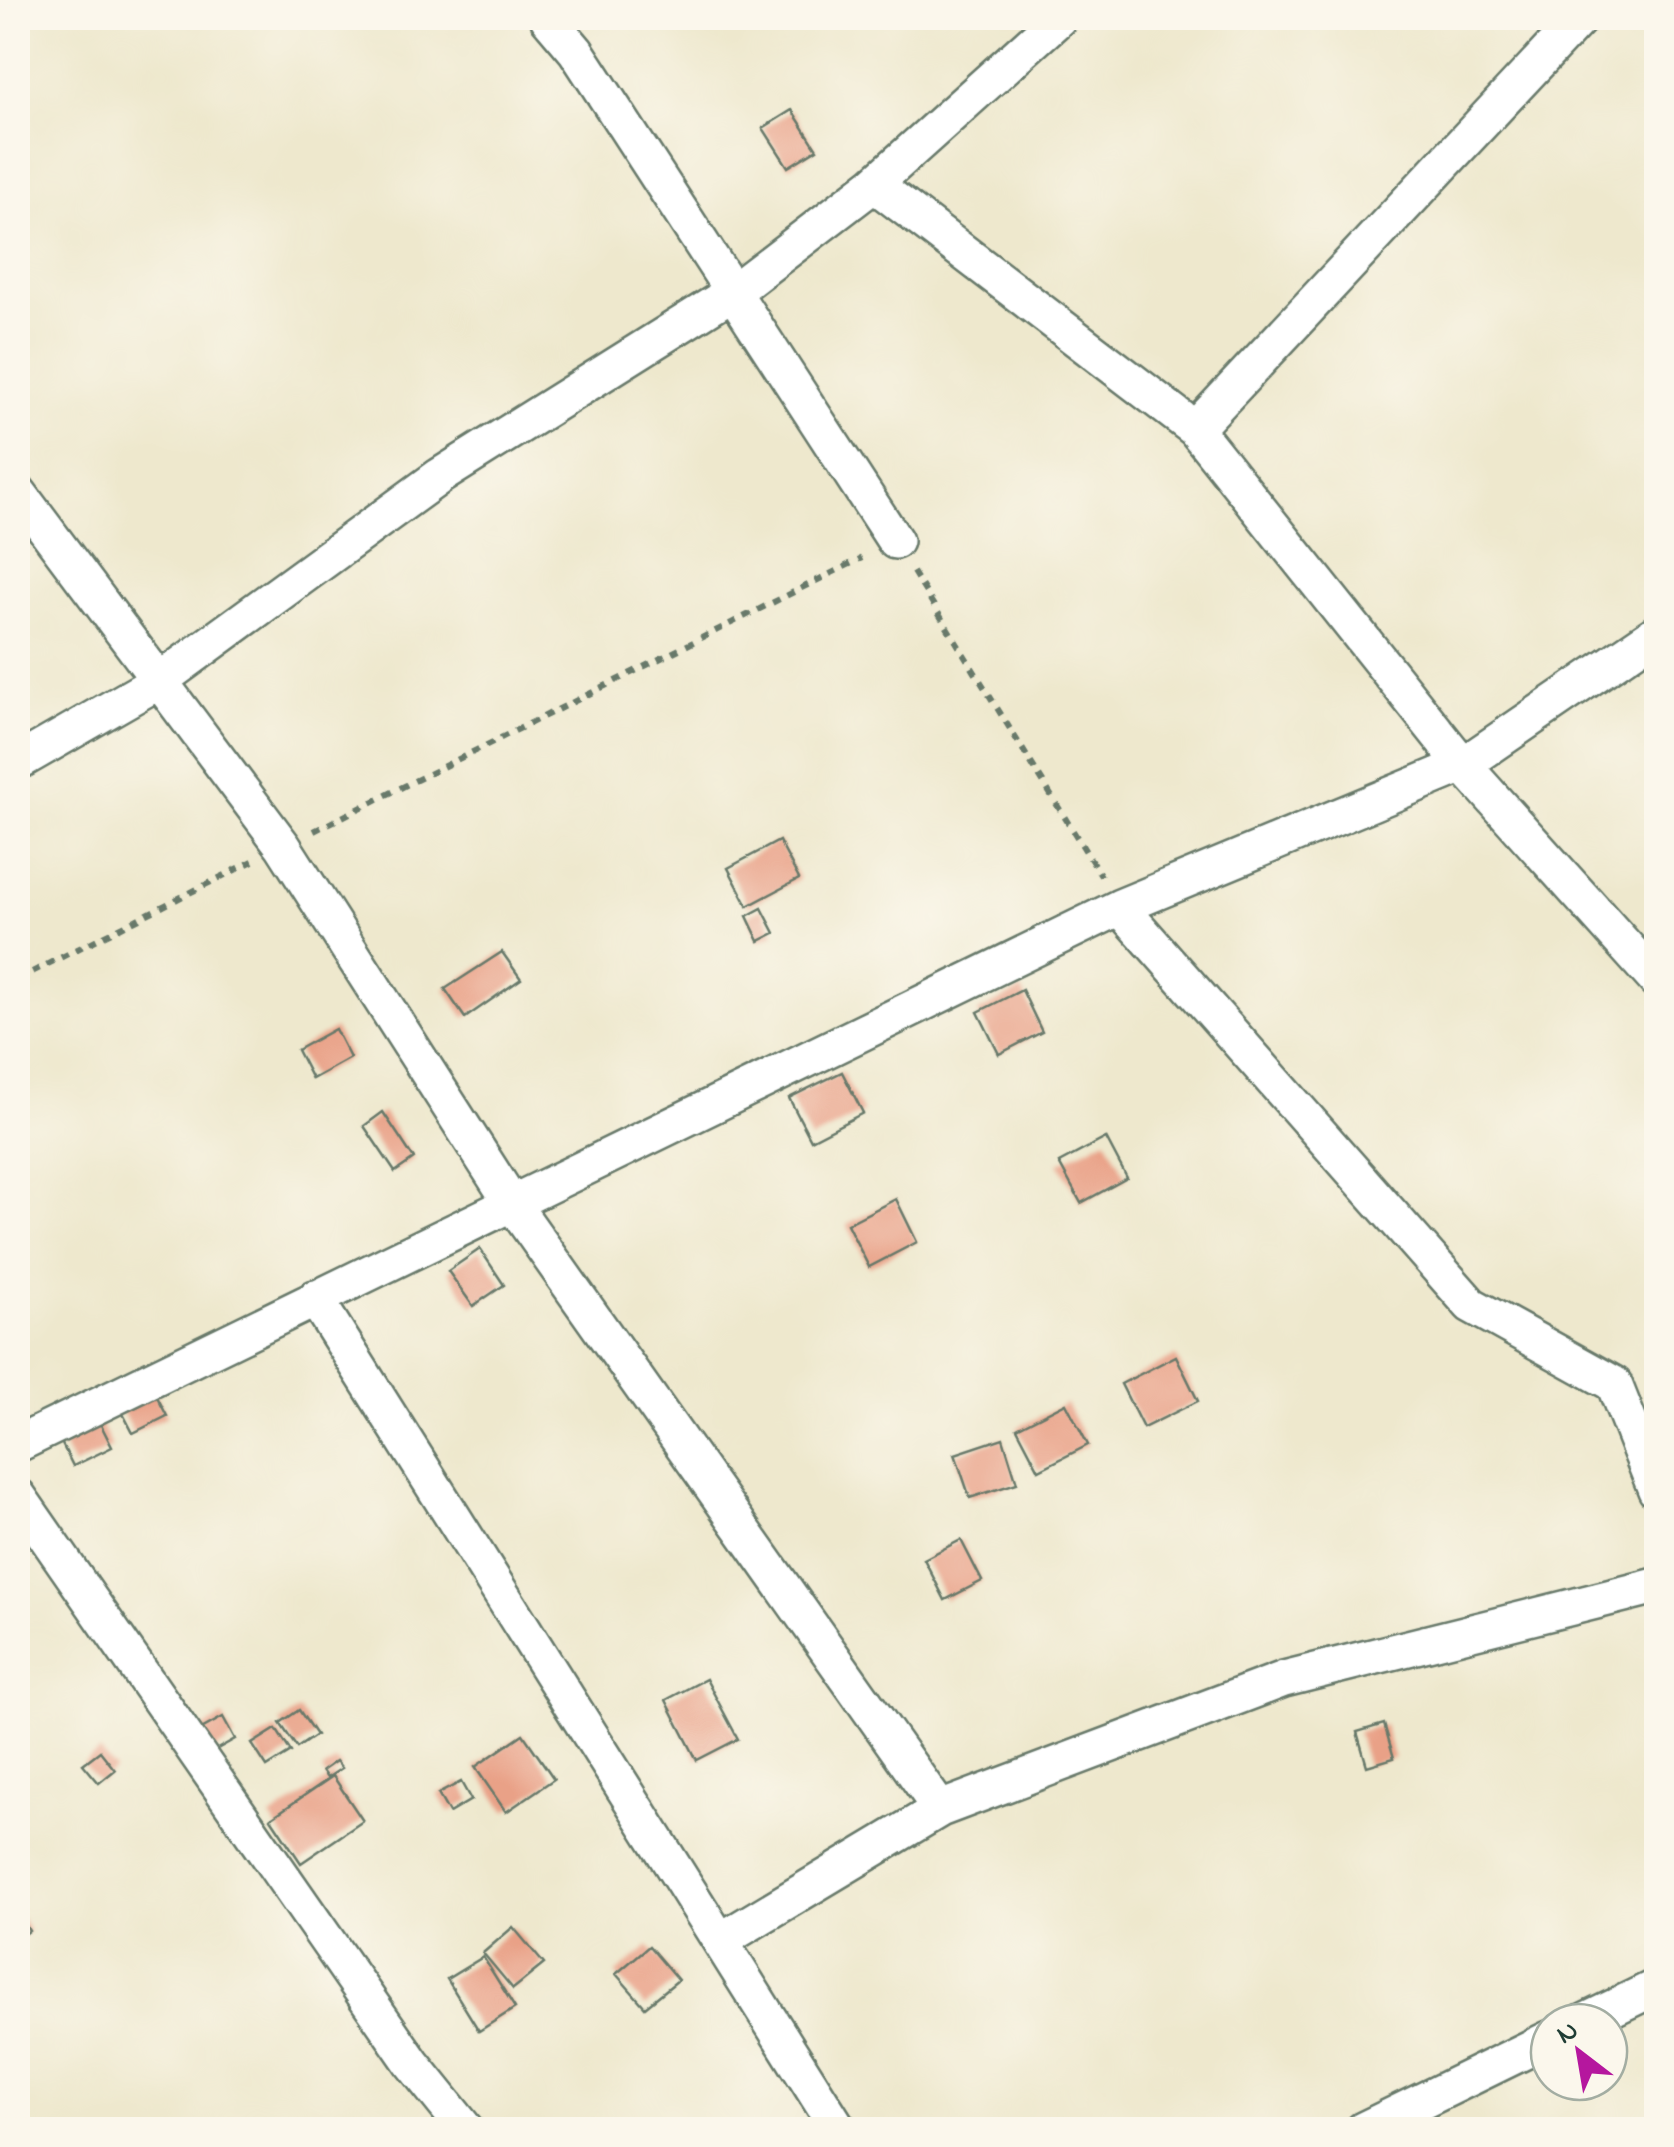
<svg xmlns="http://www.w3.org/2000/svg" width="1674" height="2147" viewBox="0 0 1674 2147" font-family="'Indie Flower',sans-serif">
<rect width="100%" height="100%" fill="#fbf7ec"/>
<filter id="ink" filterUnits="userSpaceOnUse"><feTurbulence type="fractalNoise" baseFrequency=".01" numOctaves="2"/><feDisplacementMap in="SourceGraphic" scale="20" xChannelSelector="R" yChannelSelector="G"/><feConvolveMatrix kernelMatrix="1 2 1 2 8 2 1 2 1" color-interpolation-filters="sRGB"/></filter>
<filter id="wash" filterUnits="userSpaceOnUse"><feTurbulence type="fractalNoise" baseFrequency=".0048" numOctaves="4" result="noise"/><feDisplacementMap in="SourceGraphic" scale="40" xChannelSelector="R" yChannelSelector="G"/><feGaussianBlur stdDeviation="2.25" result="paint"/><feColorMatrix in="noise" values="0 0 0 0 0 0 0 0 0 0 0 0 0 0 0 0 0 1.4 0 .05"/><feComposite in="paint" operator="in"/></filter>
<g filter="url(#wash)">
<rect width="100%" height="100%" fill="#eee8cd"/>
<g id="blocks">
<path fill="#e9a187" d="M 792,110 L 817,149 L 788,167 L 763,128 Z
M 779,841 L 799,879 L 748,906 L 728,868 Z
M 762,908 L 775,933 L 759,941 L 747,916 Z
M 502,952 L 521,979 L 465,1018 L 445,989 Z
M 1022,990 L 1042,1032 L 999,1054 L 978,1012 Z
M 335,1029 L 350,1058 L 312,1079 L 297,1050 Z
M 842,1072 L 863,1113 L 811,1140 L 789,1098 Z
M 383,1112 L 414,1159 L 395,1172 L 364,1126 Z
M 1106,1138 L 1127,1178 L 1081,1203 L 1059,1163 Z
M 896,1199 L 917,1242 L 869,1267 L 847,1224 Z
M 480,1249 L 504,1285 L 473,1306 L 448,1271 Z
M 1176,1356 L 1198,1401 L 1143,1428 L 1121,1384 Z
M 152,1387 L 167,1416 L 133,1433 L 118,1404 Z
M 1066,1403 L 1088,1445 L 1039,1470 L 1017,1428 Z
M 96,1415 L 112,1447 L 73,1466 L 57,1434 Z
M 1003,1438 L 1017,1483 L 970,1498 L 955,1454 Z
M 961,1540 L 982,1581 L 945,1600 L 924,1559 Z
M 706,1679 L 738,1739 L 697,1760 L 666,1700 Z
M 299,1710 L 316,1735 L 297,1748 L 280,1723 Z
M 223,1717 L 235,1739 L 201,1758 L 189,1736 Z
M 1384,1724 L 1394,1758 L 1367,1766 L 1357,1732 Z
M 276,1729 L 291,1752 L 267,1767 L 252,1744 Z
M 523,1734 L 554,1779 L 506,1812 L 475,1767 Z
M 100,1751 L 115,1770 L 99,1783 L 83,1764 Z
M 336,1761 L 342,1768 L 327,1778 L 322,1771 Z
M 333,1776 L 363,1821 L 301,1863 L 271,1818 Z
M 461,1782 L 471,1800 L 449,1813 L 438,1794 Z
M 18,1913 L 29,1931 L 18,1939 Z
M 513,1927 L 544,1964 L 513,1989 L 483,1953 Z
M 649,1946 L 678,1980 L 645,2007 L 616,1974 Z
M 483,1957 L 515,2008 L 479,2031 L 447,1979 Z"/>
</g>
</g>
<g filter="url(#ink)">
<use href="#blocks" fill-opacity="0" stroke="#67796a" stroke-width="2.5"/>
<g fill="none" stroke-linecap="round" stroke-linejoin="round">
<defs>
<path id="minor" d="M 548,18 L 576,51 L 895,541
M 874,184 L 1195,429 L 1463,765 L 1656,980
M 1195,429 L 1580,18
M 18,492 L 283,846 L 511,1202 L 940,1809
M 18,762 L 159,681 L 440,476 L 733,292 L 874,184 L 1059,18
M 1120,907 L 1471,1305 L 1614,1384 L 1656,1490
M 315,1298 L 839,2130
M 18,1444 L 1120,907 L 1463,765 L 1656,633
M 18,1496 L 412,2063 L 466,2130
M 720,1941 L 940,1809 L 1284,1679 L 1656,1586
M 1584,2022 L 1656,1987
M 1363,2130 L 1549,2039"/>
</defs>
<use href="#minor" stroke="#67796a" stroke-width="40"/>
<path stroke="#67796a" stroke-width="6" stroke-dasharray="8 8" stroke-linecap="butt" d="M 913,572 L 1101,876
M 314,831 L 862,558
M 18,979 L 253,861"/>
<use href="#minor" stroke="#fff" stroke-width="35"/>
</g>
</g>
<rect width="1674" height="2147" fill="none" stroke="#fbf7ec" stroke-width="60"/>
<g transform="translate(1579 2052) rotate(329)"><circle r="48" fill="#fbf7ec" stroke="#a3ada2" stroke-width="2.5"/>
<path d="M0-8L18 38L0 25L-18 38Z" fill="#b5179e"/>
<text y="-15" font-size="28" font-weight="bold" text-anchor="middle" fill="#1f3d34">N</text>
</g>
</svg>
